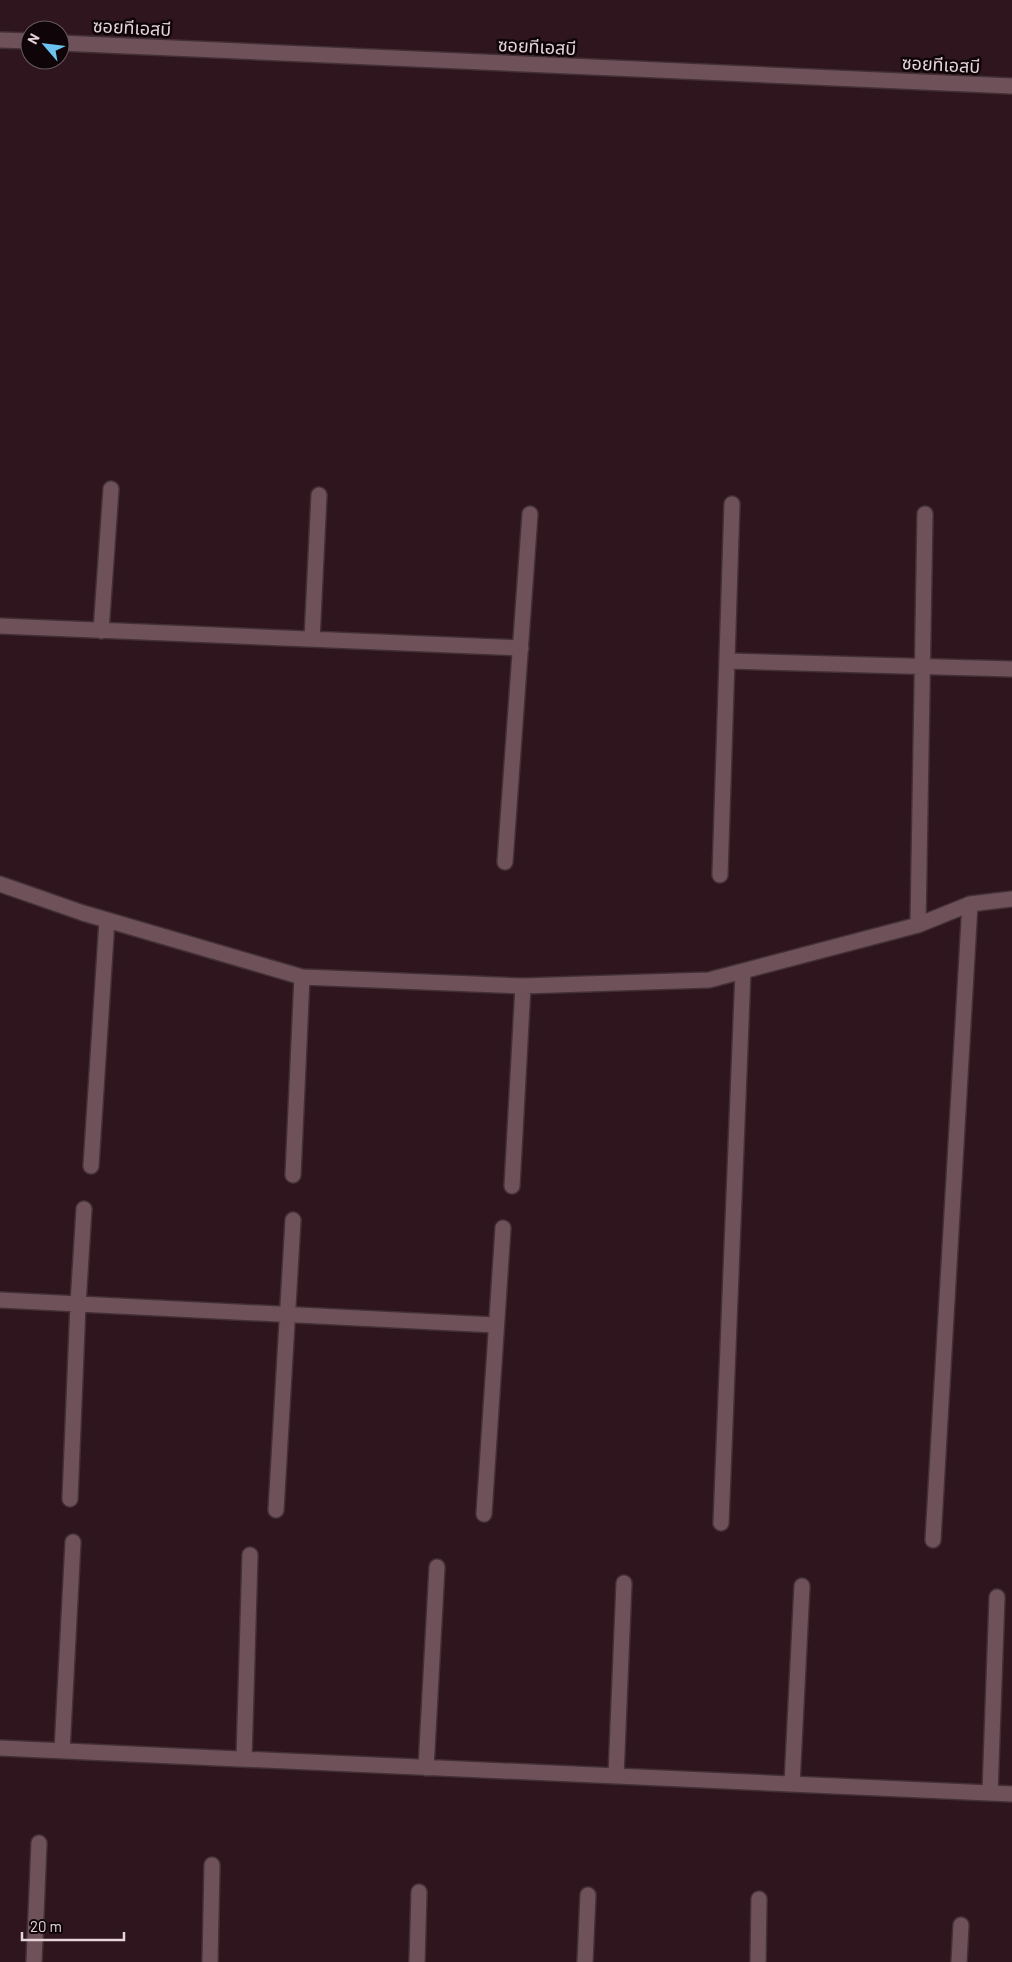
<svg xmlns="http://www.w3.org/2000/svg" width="1012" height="1962" font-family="Barlow,'Noto Sans Thai',sans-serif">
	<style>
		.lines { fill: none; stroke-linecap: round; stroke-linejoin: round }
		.minor-casing { stroke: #433036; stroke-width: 18 }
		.minor { stroke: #6f515a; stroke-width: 15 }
		.labels { text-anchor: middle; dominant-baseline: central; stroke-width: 5; stroke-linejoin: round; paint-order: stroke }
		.street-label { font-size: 18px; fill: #e6d4d9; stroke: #0f0508 }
	</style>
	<rect width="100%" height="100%" fill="#2e151e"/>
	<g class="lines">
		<!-- minor casing -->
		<g class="minor-casing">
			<path id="minor" d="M0,40L30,41
				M60,43L1012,86
				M0,626L521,648
				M101,631L111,489
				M312,639L319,495
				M727,661L1012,669
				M505,862L530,514
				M720,875L732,504
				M0,884L83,913L302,977L523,986L709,980L918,925L970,904L1012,899
				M918,925L925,514
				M91,1166L107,920
				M293,1175L302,977
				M512,1186L523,986
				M0,1300L495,1325
				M70,1499L78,1304L84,1209
				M276,1510L293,1220
				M484,1514L503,1228
				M721,1523L743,971
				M933,1540L970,904
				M0,1748L1012,1794
				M62,1751L73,1542
				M244,1759L250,1555
				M426,1768L437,1567
				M616,1776L624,1583
				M792,1784L802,1586
				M990,1793L997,1597
				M34,1962L39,1843
				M210,1962L212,1865
				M417,1962L419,1892
				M585,1962L588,1895
				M758,1962L759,1899
				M959,1962L961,1925"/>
		</g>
		<!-- minor -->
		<use href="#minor" class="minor"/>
	</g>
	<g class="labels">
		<!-- street labels -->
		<g class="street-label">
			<text transform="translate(132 27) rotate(3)">ซอยทีเอสบี</text>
			<text transform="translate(537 46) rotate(3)">ซอยทีเอสบี</text>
			<text transform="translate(941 64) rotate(3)">ซอยทีเอสบี</text>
		</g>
	</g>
	<!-- north arrow -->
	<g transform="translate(45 45) rotate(298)"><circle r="24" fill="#0f0508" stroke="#65585c"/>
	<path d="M0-4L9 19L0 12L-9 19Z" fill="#6bc3f2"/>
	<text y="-8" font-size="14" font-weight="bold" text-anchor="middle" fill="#e6d4d9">N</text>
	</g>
	<!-- scale -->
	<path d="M22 1932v8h102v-8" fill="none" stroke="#e6d4d9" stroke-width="2.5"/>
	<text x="30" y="1932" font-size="15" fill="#e6d4d9" stroke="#0f0508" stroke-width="4" paint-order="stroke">20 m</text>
</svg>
